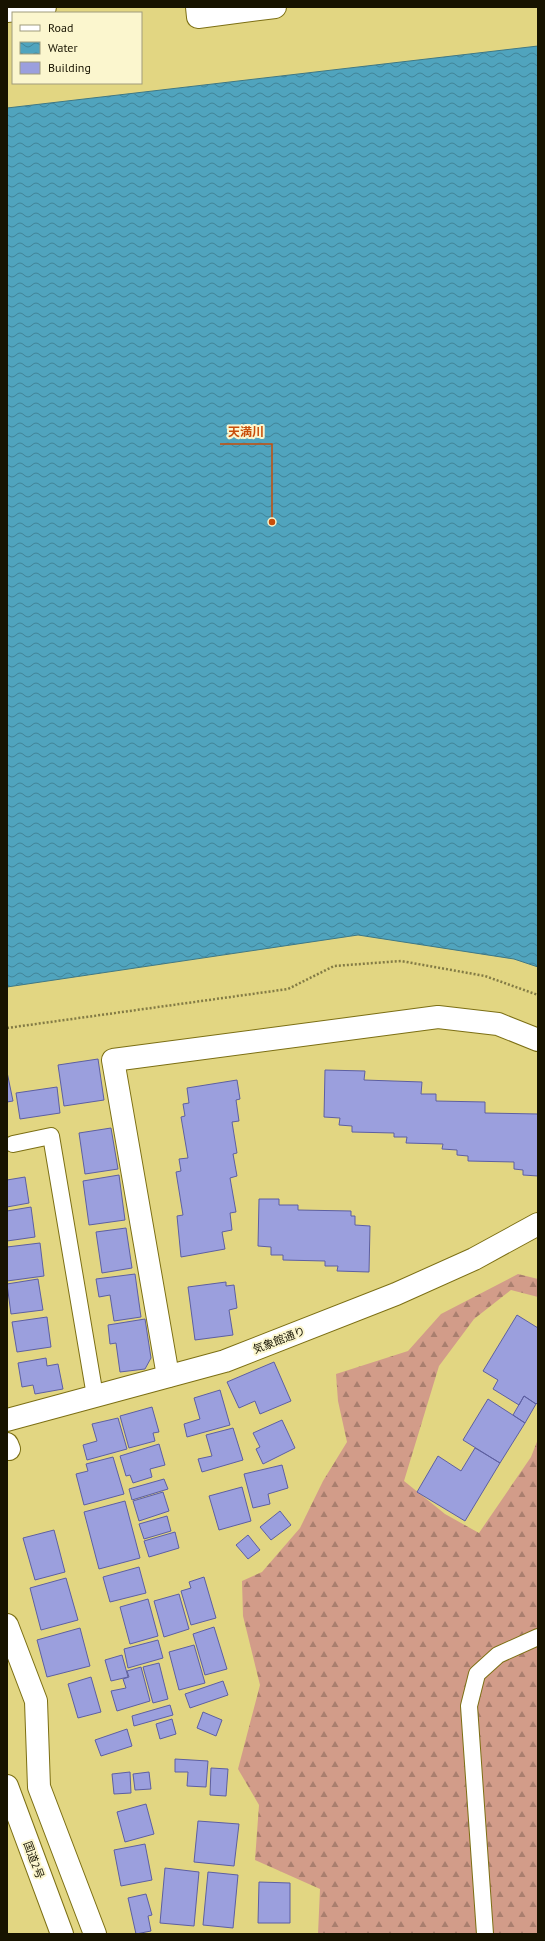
<svg xmlns="http://www.w3.org/2000/svg" width="545" height="1941" font-family="'PT Sans','Noto Sans JP',sans-serif">
	<style>
		.forest { fill: url(#forest-firs) }
		.water { fill: url(#water-waves); stroke: #3f7885 }
		.building { fill: #9b9fdd; stroke: #5d5fa2 }
		.lines { fill: none; stroke-linecap: round; stroke-linejoin: round }
		.service-casing { stroke: #7c6f14; stroke-width: 18 }
		.minor-casing { stroke: #7c6f14; stroke-width: 24 }
		.tertiary-casing { stroke: #7c6f14; stroke-width: 24 }
		.trunk-casing { stroke: #7c6f14; stroke-width: 24 }
		.path { stroke: #837b45; stroke-width: 2.5; stroke-dasharray: 2 2; stroke-linecap: butt }
		.service { stroke: #fff; stroke-width: 16 }
		.minor { stroke: #fff; stroke-width: 22 }
		.tertiary { stroke: #fff; stroke-width: 22 }
		.trunk { stroke: #fff; stroke-width: 22 }
		.labels { text-anchor: middle; dominant-baseline: central; stroke-width: 4; stroke-linejoin: round; paint-order: stroke }
		.street-label { font-size: 11px; fill: #171300; stroke: #fbf6ce }
		.leader { fill: none; stroke: #c94e0a; stroke-width: 1.5 }
		.callout-dot { fill: #c94e0a; stroke: #fbf6ce; stroke-width: 1.5 }
		.callout-label { font-size: 12px; text-anchor: middle; font-weight: bold; fill: #c94e0a; stroke: #fbf6ce; stroke-width: 4; stroke-linejoin: round; paint-order: stroke }
	</style>
	<defs>
		<pattern id="forest-firs" width="22" height="20" patternUnits="userSpaceOnUse"><rect width="22" height="20" fill="#d29c89"/><path d="M5 1l3.5 6h-7zM16 11l3.5 6h-7z" fill="#a97e6e"/></pattern>
		<pattern id="water-waves" width="16" height="10" patternUnits="userSpaceOnUse"><rect width="16" height="10" fill="#50a4be"/><path d="M0 5q4-4 8 0t8 0" fill="none" stroke="#418498"/></pattern>
	</defs>
	<rect width="100%" height="100%" fill="#e2d682"/>
	<!-- forest -->
	<path class="forest" d="M518,1274L538,1279V1297L511,1290L474,1319L439,1366L404,1481L445,1514L479,1533L531,1457L538,1439V1934H318L320,1889L255,1860L259,1805L238,1769L260,1685L243,1616L242,1581L262,1572L300,1528L323,1481L347,1442L338,1401L336,1374L408,1351L441,1314Z"/>
	<!-- water -->
	<path class="water" d="M538,46V967L514,959L358,935L7,987V108Z"/>
	<!-- building -->
	<path class="building" d="M98,1059L104,1100L64,1106L58,1065Z
		M325,1070L365,1071L364,1080L422,1082L421,1094H436V1101L485,1102V1113L538,1114V1176L523,1175V1170L514,1169V1162L468,1161V1156L457,1155V1150L442,1149L443,1144L406,1143L407,1137H394V1133L352,1132V1126L339,1125L340,1118L324,1117Z
		M7,1072L13,1101L7,1102Z
		M237,1080L240,1099L236,1100L239,1121L232,1122L237,1153L233,1154L237,1176L230,1178L236,1212L230,1213L232,1230L222,1232L225,1249L181,1257L177,1216L183,1215L176,1172L181,1171L179,1159L188,1158L181,1117L185,1116L183,1104L189,1103L187,1088Z
		M57,1087L60,1113L20,1119L16,1093Z
		M111,1128L118,1169L85,1174L79,1133Z
		M119,1175L125,1220L89,1225L83,1181Z
		M25,1177L29,1203L7,1207V1180Z
		M259,1199H279V1205H298V1210L351,1211V1216H355V1225L370,1226L369,1272L337,1271L338,1266H325V1261L283,1260V1255H271V1247L258,1246Z
		M31,1207L35,1237L7,1241V1211Z
		M126,1228L132,1268L102,1273L96,1232Z
		M40,1243L44,1276L7,1281V1247Z
		M135,1274L141,1317L114,1321L110,1295L99,1297L96,1279Z
		M38,1279L43,1310L11,1314L7,1284Z
		M226,1282V1286L234,1285L237,1308L229,1310L233,1335L195,1340L188,1287Z
		M517,1315L538,1328V1402L536,1404L524,1396L519,1405L493,1389L498,1380L483,1371Z
		M47,1317L51,1347L17,1352L12,1322Z
		M145,1319L151,1358L145,1369L120,1372L116,1343L110,1344L108,1325Z
		M46,1358L47,1366L58,1364L63,1389L35,1394L33,1385L22,1387L18,1363Z
		M274,1362L291,1401L260,1414L255,1401L239,1408L227,1382Z
		M220,1390L230,1425L187,1437L184,1424L200,1419L194,1398Z
		M524,1396L536,1404L525,1423L513,1415Z
		M488,1399L525,1423L500,1463L463,1440Z
		M152,1407L159,1432L153,1433L155,1441L129,1448L120,1416Z
		M118,1418L127,1449L87,1460L83,1445L97,1441L92,1424Z
		M282,1420L295,1448L263,1464L256,1449L260,1447L253,1433Z
		M233,1428L243,1460L202,1472L198,1459L212,1456L206,1435Z
		M159,1444L165,1465L150,1469L152,1477L133,1483L130,1475L126,1476L120,1456Z
		M475,1448L500,1463L465,1521L417,1492L438,1456L461,1471Z
		M113,1457L124,1494L84,1505L76,1474L88,1471L86,1464Z
		M282,1465L288,1488L268,1494L270,1504L253,1508L244,1474Z
		M164,1479L168,1489L132,1500L129,1489Z
		M242,1487L251,1521L219,1530L209,1496Z
		M163,1492L169,1511L139,1521L133,1501Z
		M125,1501L140,1558L99,1569L84,1512Z
		M280,1511L291,1525L271,1540L260,1527Z
		M167,1516L171,1531L144,1539L139,1524Z
		M54,1530L65,1572L35,1580L23,1538Z
		M175,1532L179,1548L149,1557L144,1541Z
		M248,1535L260,1550L248,1559L236,1545Z
		M139,1567L146,1593L110,1602L103,1577Z
		M204,1577L216,1618L191,1625L181,1591L191,1588L189,1582Z
		M66,1578L78,1620L41,1630L30,1588Z
		M179,1594L189,1629L164,1637L154,1601Z
		M148,1599L158,1636L130,1644L120,1607Z
		M214,1627L227,1669L205,1675L193,1634Z
		M80,1628L90,1666L47,1677L37,1640Z
		M158,1640L163,1658L128,1668L124,1649Z
		M194,1645L205,1683L179,1690L169,1652Z
		M122,1655L128,1677L111,1681L105,1660Z
		M159,1663L168,1699L153,1703L143,1667Z
		M141,1667L150,1701L117,1711L111,1691L126,1688L123,1679L129,1677L127,1671Z
		M91,1677L101,1712L78,1718L68,1684Z
		M223,1681L228,1695L190,1708L185,1694Z
		M170,1705L173,1715L134,1726L132,1716Z
		M203,1712L222,1720L216,1736L197,1728Z
		M172,1719L176,1734L160,1739L156,1724Z
		M127,1729L132,1746L101,1756L95,1740Z
		M175,1759L208,1761L206,1787L187,1786L188,1772H175Z
		M211,1768L228,1769L226,1796L210,1795Z
		M130,1772L131,1793L114,1794L112,1774Z
		M149,1772L151,1789L135,1790L133,1774Z
		M146,1804L154,1834L125,1842L117,1812Z
		M198,1821L239,1824L234,1866L194,1862Z
		M145,1844L152,1880L121,1886L114,1850Z
		M165,1868L199,1872L194,1926L160,1923Z
		M208,1872L238,1875L233,1928L203,1925Z
		M259,1882L290,1883V1923H258Z
		M146,1894L152,1915L148,1916L151,1931L136,1934L128,1898Z"/>
	<g class="lines">
		<!-- service casing -->
		<g class="service-casing">
			<path id="service" d="M13,1144L51,1136L95,1396
				M485,1934L469,1706L477,1674L498,1655L538,1637"/>
		</g>
		<!-- minor casing -->
		<g class="minor-casing">
			<path id="minor" d="M197,7L198,17L275,7
				M7,11L45,7
				M168,1376L113,1060L438,1017L498,1024L538,1040
				M7,1444L9,1449H7
				M7,1625L36,1701L39,1787L95,1934"/>
		</g>
		<!-- tertiary casing -->
		<g class="tertiary-casing">
			<path id="tertiary" d="M7,1420L225,1361L396,1294L474,1259L538,1224"/>
		</g>
		<!-- trunk casing -->
		<g class="trunk-casing">
			<path id="trunk" d="M7,1786L62,1934"/>
		</g>
		<!-- path -->
		<path class="path" d="M7,1028L288,989L334,966L401,961L485,976L538,995"/>
		<!-- service -->
		<use href="#service" class="service"/>
		<!-- minor -->
		<use href="#minor" class="minor"/>
		<!-- tertiary -->
		<use href="#tertiary" class="tertiary"/>
		<!-- trunk -->
		<use href="#trunk" class="trunk"/>
	</g>
	<g class="labels">
		<!-- street labels -->
		<g class="street-label">
			<text transform="translate(279 1340) rotate(-21)">気象館通り</text>
			<text transform="translate(34 1860) rotate(70)">国道2号</text>
		</g>
	</g>
	<!-- callouts -->
	<path class="leader" d="M272 522L272 444H220"/>
	<circle class="callout-dot" cx="272" cy="522" r="4"/>
	<g class="callout-label">
		<text x="246" y="436">天満川</text>
	</g>
	<!-- border -->
	<rect width="545" height="1941" fill="none" stroke="#171300" stroke-width="16"/>
	<!-- legend -->
	<rect x="12" y="12" width="130" height="72" fill="#fbf6ce" stroke="#a09b7c"/>
	<rect x="20" y="25" width="20" height="6" fill="#ffffff" stroke="#a09b7c"/>
	<text x="48" y="32" font-size="12" fill="#171300">Road</text>
	<rect x="20" y="42" width="20" height="12" fill="url(#water-waves)" stroke="#a09b7c"/>
	<text x="48" y="52" font-size="12" fill="#171300">Water</text>
	<rect x="20" y="62" width="20" height="12" fill="#9b9fdd" stroke="#a09b7c"/>
	<text x="48" y="72" font-size="12" fill="#171300">Building</text>
</svg>
